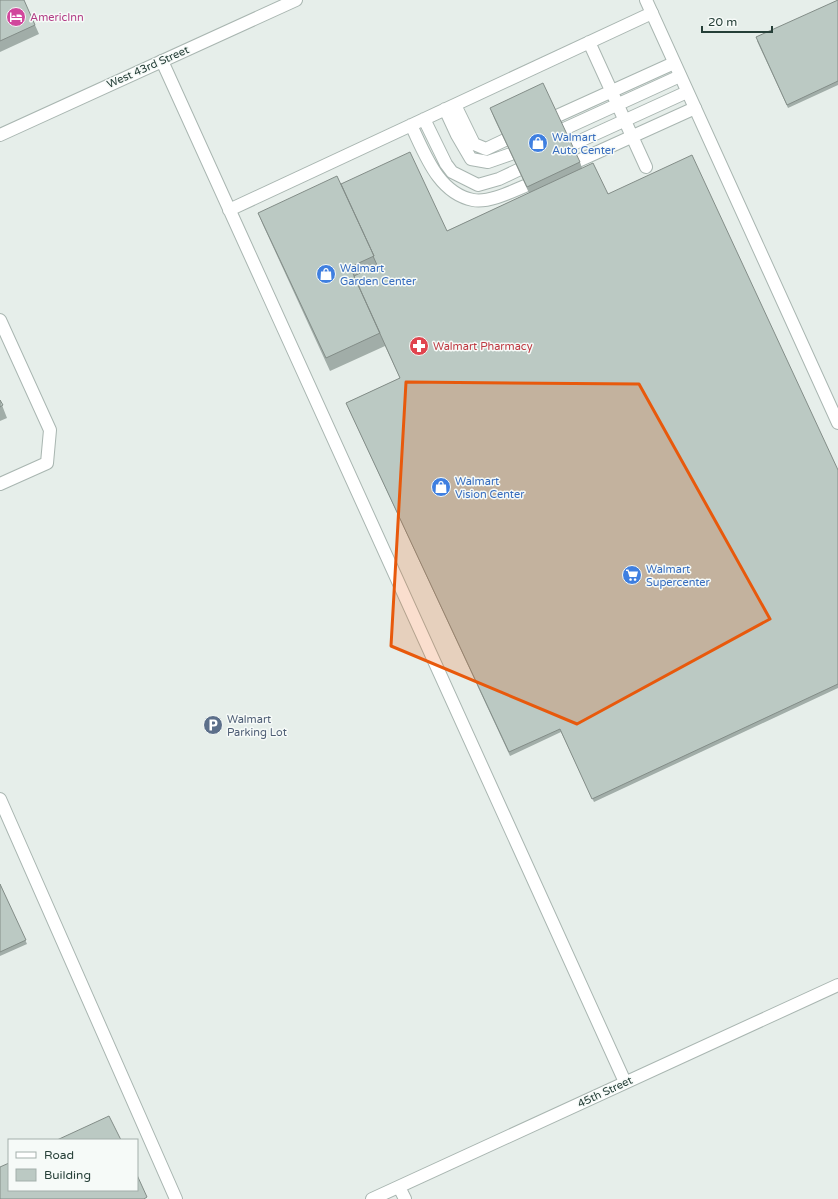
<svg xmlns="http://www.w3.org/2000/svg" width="838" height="1199" font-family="'Varela Round',sans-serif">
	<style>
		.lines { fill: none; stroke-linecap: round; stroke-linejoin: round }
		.service-casing { stroke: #a9b6b1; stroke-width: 14 }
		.minor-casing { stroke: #a9b6b1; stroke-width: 14 }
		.service { stroke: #fff; stroke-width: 12 }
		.minor { stroke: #fff; stroke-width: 12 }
		.wall { fill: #a1ada8 }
		.building { fill: #bbc9c3; stroke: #838d88 }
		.marked { fill: #e8590c; fill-opacity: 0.2; stroke: #e8590c; stroke-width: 3; stroke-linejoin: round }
		.labels { text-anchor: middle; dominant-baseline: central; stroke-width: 3; stroke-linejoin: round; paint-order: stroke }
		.hotel-label { font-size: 11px; fill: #b23c85; stroke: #f6faf8; text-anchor: start }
		.street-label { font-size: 11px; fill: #263f38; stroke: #f6faf8 }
		.shop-label { font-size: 11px; fill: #366cbe; stroke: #f6faf8; text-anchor: start }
		.health-label { font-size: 11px; fill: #be3a42; stroke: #f6faf8; text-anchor: start }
		.service-label { font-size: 11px; fill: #4e5e75; stroke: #f6faf8; text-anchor: start }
	</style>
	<rect width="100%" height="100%" fill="#e6eeea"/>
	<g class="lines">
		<!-- service casing -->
		<g class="service-casing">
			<path id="service" d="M589,42L646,167
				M162,61L625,1082
				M455,105L474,144L486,149L505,140
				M445,109L457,135L471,159L488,162L511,154
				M557,116L674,63
				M424,119L446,164L452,172L478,185L499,179L518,170
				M411,125C425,154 438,193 473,200C488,203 511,192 525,186
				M564,129L680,76
				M571,145L687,92
				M578,161L695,108
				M229,210L652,13"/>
		</g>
		<!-- minor casing -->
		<g class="minor-casing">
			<path id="minor" d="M646,0L838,423
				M0,135L296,0
				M0,320L50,430L47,463L0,484
				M0,799L176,1199
				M399,1187L405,1199
				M372,1199L838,985"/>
		</g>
		<!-- service -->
		<use href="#service" class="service"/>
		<!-- minor -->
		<use href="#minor" class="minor"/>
	</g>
	<!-- wall -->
	<path class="wall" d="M0,0L35,25L39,34L0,52Z
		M838,0V85L788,108L757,41Z
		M490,108L580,162L582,168L608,194L838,470V688L594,802L561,732L510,756L346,403L400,378L385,346L330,371L263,225L258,213L341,184L447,231L529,193L494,118Z
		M0,400L7,418L0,421Z
		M0,884L27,944L0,956Z"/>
	<!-- building -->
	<path class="building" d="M0,0H24L35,25L0,41Z
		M838,0V81L787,105L756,37Z
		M543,83L580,162L527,187L490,108Z
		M410,152L447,231L593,163L608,194L692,155L838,470V684L592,799L560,729L509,752L346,403L400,378L354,276L377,265L373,256H374L341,184Z
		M337,176L374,256L350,267L380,333L326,358L258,213Z
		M0,400L3,405L0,407Z
		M0,884L26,940L0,952Z
		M109,1116L121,1140H57Z
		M9,1163V1190H137V1175L147,1197L144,1199H0V1167Z"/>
	<!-- marked area -->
	<path class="marked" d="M406,382L639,384L770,619L577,724L391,646Z"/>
	<!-- icons -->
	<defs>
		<g id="hotel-disc" transform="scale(1)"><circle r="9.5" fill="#d1479c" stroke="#f6faf8"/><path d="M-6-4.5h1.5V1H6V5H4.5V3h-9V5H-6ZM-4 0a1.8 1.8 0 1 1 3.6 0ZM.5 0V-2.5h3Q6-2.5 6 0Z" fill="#fff"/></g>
		<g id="shop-disc" transform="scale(1)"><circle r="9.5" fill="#3f7fe0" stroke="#f6faf8"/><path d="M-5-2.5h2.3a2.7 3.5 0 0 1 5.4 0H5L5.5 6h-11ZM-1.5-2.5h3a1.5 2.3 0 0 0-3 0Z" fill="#fff"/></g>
		<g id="pharmacy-disc" transform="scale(1)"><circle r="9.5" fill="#e0444e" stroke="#f6faf8"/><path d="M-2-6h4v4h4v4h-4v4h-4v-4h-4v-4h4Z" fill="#fff"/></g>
		<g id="supermarket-disc" transform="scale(1)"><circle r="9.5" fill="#3f7fe0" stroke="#f6faf8"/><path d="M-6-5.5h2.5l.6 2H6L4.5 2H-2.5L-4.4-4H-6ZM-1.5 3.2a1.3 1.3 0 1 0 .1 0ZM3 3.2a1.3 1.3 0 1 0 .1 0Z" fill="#fff"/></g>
		<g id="parking-disc" transform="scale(1)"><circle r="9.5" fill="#5c6f8a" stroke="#f6faf8"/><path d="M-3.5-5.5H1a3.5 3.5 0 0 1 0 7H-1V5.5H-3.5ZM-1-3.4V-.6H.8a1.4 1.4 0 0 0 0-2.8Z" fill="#fff"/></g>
	</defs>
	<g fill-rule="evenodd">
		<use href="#hotel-disc" x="16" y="17"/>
		<use href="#shop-disc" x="538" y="143"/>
		<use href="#shop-disc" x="326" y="274"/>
		<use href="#pharmacy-disc" x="419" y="346"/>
		<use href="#shop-disc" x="441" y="487"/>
		<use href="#supermarket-disc" x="632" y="575"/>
		<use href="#parking-disc" x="213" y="725"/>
	</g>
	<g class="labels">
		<!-- hotel labels -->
		<g class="hotel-label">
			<text x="30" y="17">AmericInn</text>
		</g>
		<!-- street labels -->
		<g class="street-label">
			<text transform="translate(148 67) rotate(-24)">West 43rd Street</text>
			<text transform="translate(605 1092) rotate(-25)">45th Street</text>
		</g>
		<!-- shop labels -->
		<g class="shop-label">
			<text x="552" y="137">Walmart<tspan x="552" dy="13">Auto Center</tspan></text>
			<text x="340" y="268">Walmart<tspan x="340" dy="13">Garden Center</tspan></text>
			<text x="455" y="481">Walmart<tspan x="455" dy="13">Vision Center</tspan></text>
			<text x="646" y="569">Walmart<tspan x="646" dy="13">Supercenter</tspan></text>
		</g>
		<!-- health labels -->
		<g class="health-label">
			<text x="433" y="346">Walmart Pharmacy</text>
		</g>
		<!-- service labels -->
		<g class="service-label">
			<text x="227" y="719">Walmart<tspan x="227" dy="13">Parking Lot</tspan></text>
		</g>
	</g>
	<!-- legend -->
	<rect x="8" y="1139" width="130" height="52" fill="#f6faf8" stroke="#a3afab"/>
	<rect x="16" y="1152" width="20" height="6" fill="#ffffff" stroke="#a3afab"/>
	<text x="44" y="1159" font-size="12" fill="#263f38">Road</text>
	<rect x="16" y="1169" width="20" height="12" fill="#bbc9c3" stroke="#a3afab"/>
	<text x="44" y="1179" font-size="12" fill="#263f38">Building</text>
	<!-- scale -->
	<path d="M702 26v6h70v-6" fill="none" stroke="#263f38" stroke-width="2"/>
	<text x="708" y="26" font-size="12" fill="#263f38" stroke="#f6faf8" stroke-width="3" paint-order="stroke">20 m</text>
</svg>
